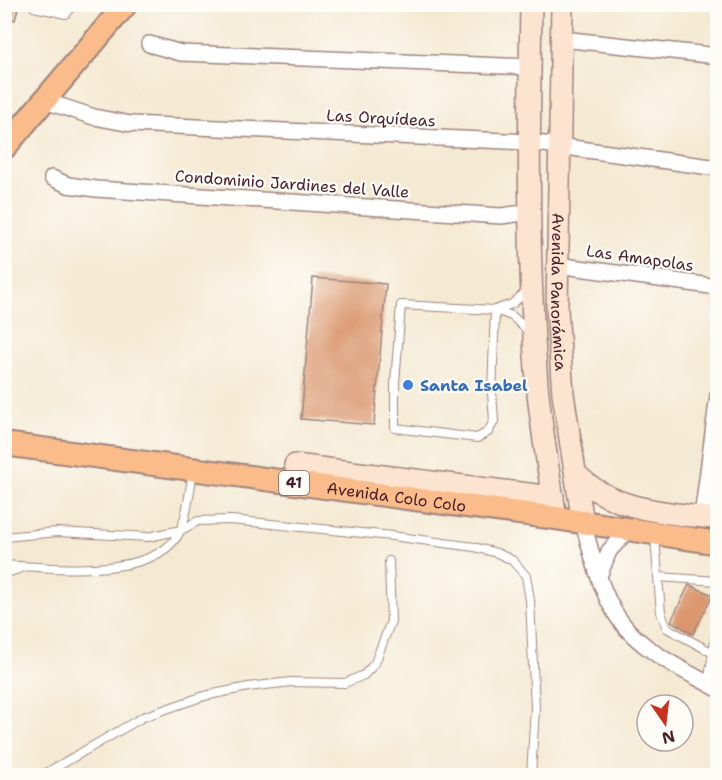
<svg xmlns="http://www.w3.org/2000/svg" width="722" height="780" font-family="'Shantell Sans',sans-serif">
	<style>
		.building { fill: #da966d }
		.lines { fill: none; stroke-linecap: round; stroke-linejoin: round }
		.lane-casing { stroke: #9f847e; stroke-width: 10 }
		.street-casing { stroke: #9f847e; stroke-width: 18 }
		.secondary-casing { stroke: #9f847e; stroke-width: 24 }
		.primary-casing { stroke: #9f847e; stroke-width: 26 }
		.lane { stroke: #fff; stroke-width: 8 }
		.street { stroke: #fff; stroke-width: 15 }
		.secondary { stroke: #fde4d0; stroke-width: 21 }
		.primary { stroke: #f9bc8a; stroke-width: 22 }
		.shop-dot { fill: #3f7fe0; stroke: #fdfcf7; stroke-width: 2 }
		.labels { text-anchor: middle; dominant-baseline: central; stroke-width: 4.5; stroke-linejoin: round; paint-order: stroke }
		.shield { fill: #fdfcf7; stroke: #806168; stroke-width: 1.5 }
		.shield-label { font-size: 15px; font-weight: bold; fill: #4a1f2b }
		.street-label { font-size: 16px; fill: #4a1f2b; stroke: #fdfcf7 }
		.shop-label { font-size: 16px; font-weight: bold; fill: #366cbe; stroke: #fdfcf7; text-anchor: start }
	</style>
	<rect width="100%" height="100%" fill="#fdfcf7"/>
	<filter id="ink" filterUnits="userSpaceOnUse"><feTurbulence type="fractalNoise" baseFrequency=".0167" numOctaves="2"/><feDisplacementMap in="SourceGraphic" scale="12" xChannelSelector="R" yChannelSelector="G"/><feConvolveMatrix kernelMatrix="1 2 1 2 8 2 1 2 1" color-interpolation-filters="sRGB"/></filter>
	<filter id="wash" filterUnits="userSpaceOnUse"><feTurbulence type="fractalNoise" baseFrequency=".008" numOctaves="4" result="noise"/><feDisplacementMap in="SourceGraphic" scale="24" xChannelSelector="R" yChannelSelector="G"/><feGaussianBlur stdDeviation="1.35" result="paint"/><feColorMatrix in="noise" values="0 0 0 0 0 0 0 0 0 0 0 0 0 0 0 0 0 1.4 0 .05"/><feComposite in="paint" operator="in"/></filter>
	<g filter="url(#wash)">
		<rect width="100%" height="100%" fill="#f4e9d2"/>
		<g id="blocks">
			<!-- building -->
			<path class="building" d="M4,4H19L15,20L4,17Z
				M313,278L386,284L374,425L301,419Z
				M689,585L713,595L693,634L671,621Z"/>
		</g>
	</g>
	<g filter="url(#ink)">
		<use href="#blocks" fill-opacity="0" stroke="#9f847e" stroke-width="1.5"/>
		<g class="lines">
			<!-- lane casing -->
			<g class="lane-casing">
				<path id="lane" d="M34,4V7L66,14L74,4
					M527,291L512,304L495,310L401,305L395,383V428L477,438L488,432L494,421L492,393L495,310L512,316L528,331
					M4,537L58,532L148,537L181,530L198,521L231,520L392,536L474,547L497,553L512,560L526,576L530,600L535,708L531,776
					M655,537L658,577L718,581
					M4,565C50,567 159,582 181,529C188,512 190,489 193,470
					M4,574L24,567
					M658,577L661,613L667,628L713,653
					M708,683L718,623
					M4,771L37,776
					M41,776L143,717L204,696L248,687L291,682L345,683L364,675L375,663L391,621L389,561"/>
			</g>
			<!-- street casing -->
			<g class="street-casing">
				<path id="street" d="M562,39L718,56
					M149,44L181,53L530,67
					M45,101L94,117L131,124L529,142L718,168
					M52,178L68,185L96,189L501,216L530,212
					M557,265L718,287
					M702,517L718,395
					M583,523C592,554 600,592 619,619C641,651 684,670 718,689
					M600,574L609,551L628,530"/>
			</g>
			<!-- secondary casing -->
			<g class="secondary-casing">
				<g id="secondary">
					<path d="M531,4C529,130 527,257 537,383C541,428 549,473 556,518"/>
					<path id="s1" d="M562,4L557,309L563,394L583,523"/>
					<path d="M295,465L553,497"/>
					<path d="M576,474C614,512 666,512 718,519"/>
				</g>
			</g>
			<!-- primary casing -->
			<g class="primary-casing">
				<g id="primary">
					<path d="M4,148L126,4"/>
					<path id="s2" d="M4,444L556,518L718,543"/>
				</g>
			</g>
			<!-- lane -->
			<use href="#lane" class="lane"/>
			<!-- street -->
			<use href="#street" class="street"/>
			<!-- secondary -->
			<use href="#secondary" class="secondary"/>
			<!-- primary -->
			<use href="#primary" class="primary"/>
		</g>
	</g>
	<!-- markers -->
	<circle class="shop-dot" cx="408" cy="385" r="6"/>
	<g class="labels">
		<!-- shield labels -->
		<rect class="shield" x="279" y="471" width="30" height="24" rx="4.5"/>
		<g class="shield-label">
			<text x="294" y="483">41</text>
		</g>
		<!-- street labels -->
		<g class="street-label">
			<text transform="translate(381 118) rotate(3)">Las Orquídeas</text>
			<text transform="translate(292 184) rotate(4)">Condominio Jardines del Valle</text>
			<text transform="translate(640 258) rotate(8)">Las Amapolas</text>
			<text stroke="none"><textPath href="#s1" startOffset="288">Avenida Panorámica</textPath></text>
			<text stroke="none"><textPath href="#s2" startOffset="396">Avenida Colo Colo</textPath></text>
		</g>
		<!-- shop labels -->
		<g class="shop-label">
			<text x="420" y="385">Santa Isabel</text>
		</g>
	</g>
	<!-- margin -->
	<rect width="722" height="780" fill="none" stroke="#fdfcf7" stroke-width="24"/>
	<!-- north arrow -->
	<g transform="translate(665 723) rotate(166)"><circle r="28" fill="#fdfcf7" stroke="#b5a4a5" stroke-width="1.5"/>
	<path d="M0-4.5L10 22L0 15L-10 22Z" fill="#c8321e"/>
	<text y="-9" font-size="16" font-weight="bold" text-anchor="middle" fill="#4a1f2b">N</text>
	</g>
</svg>
